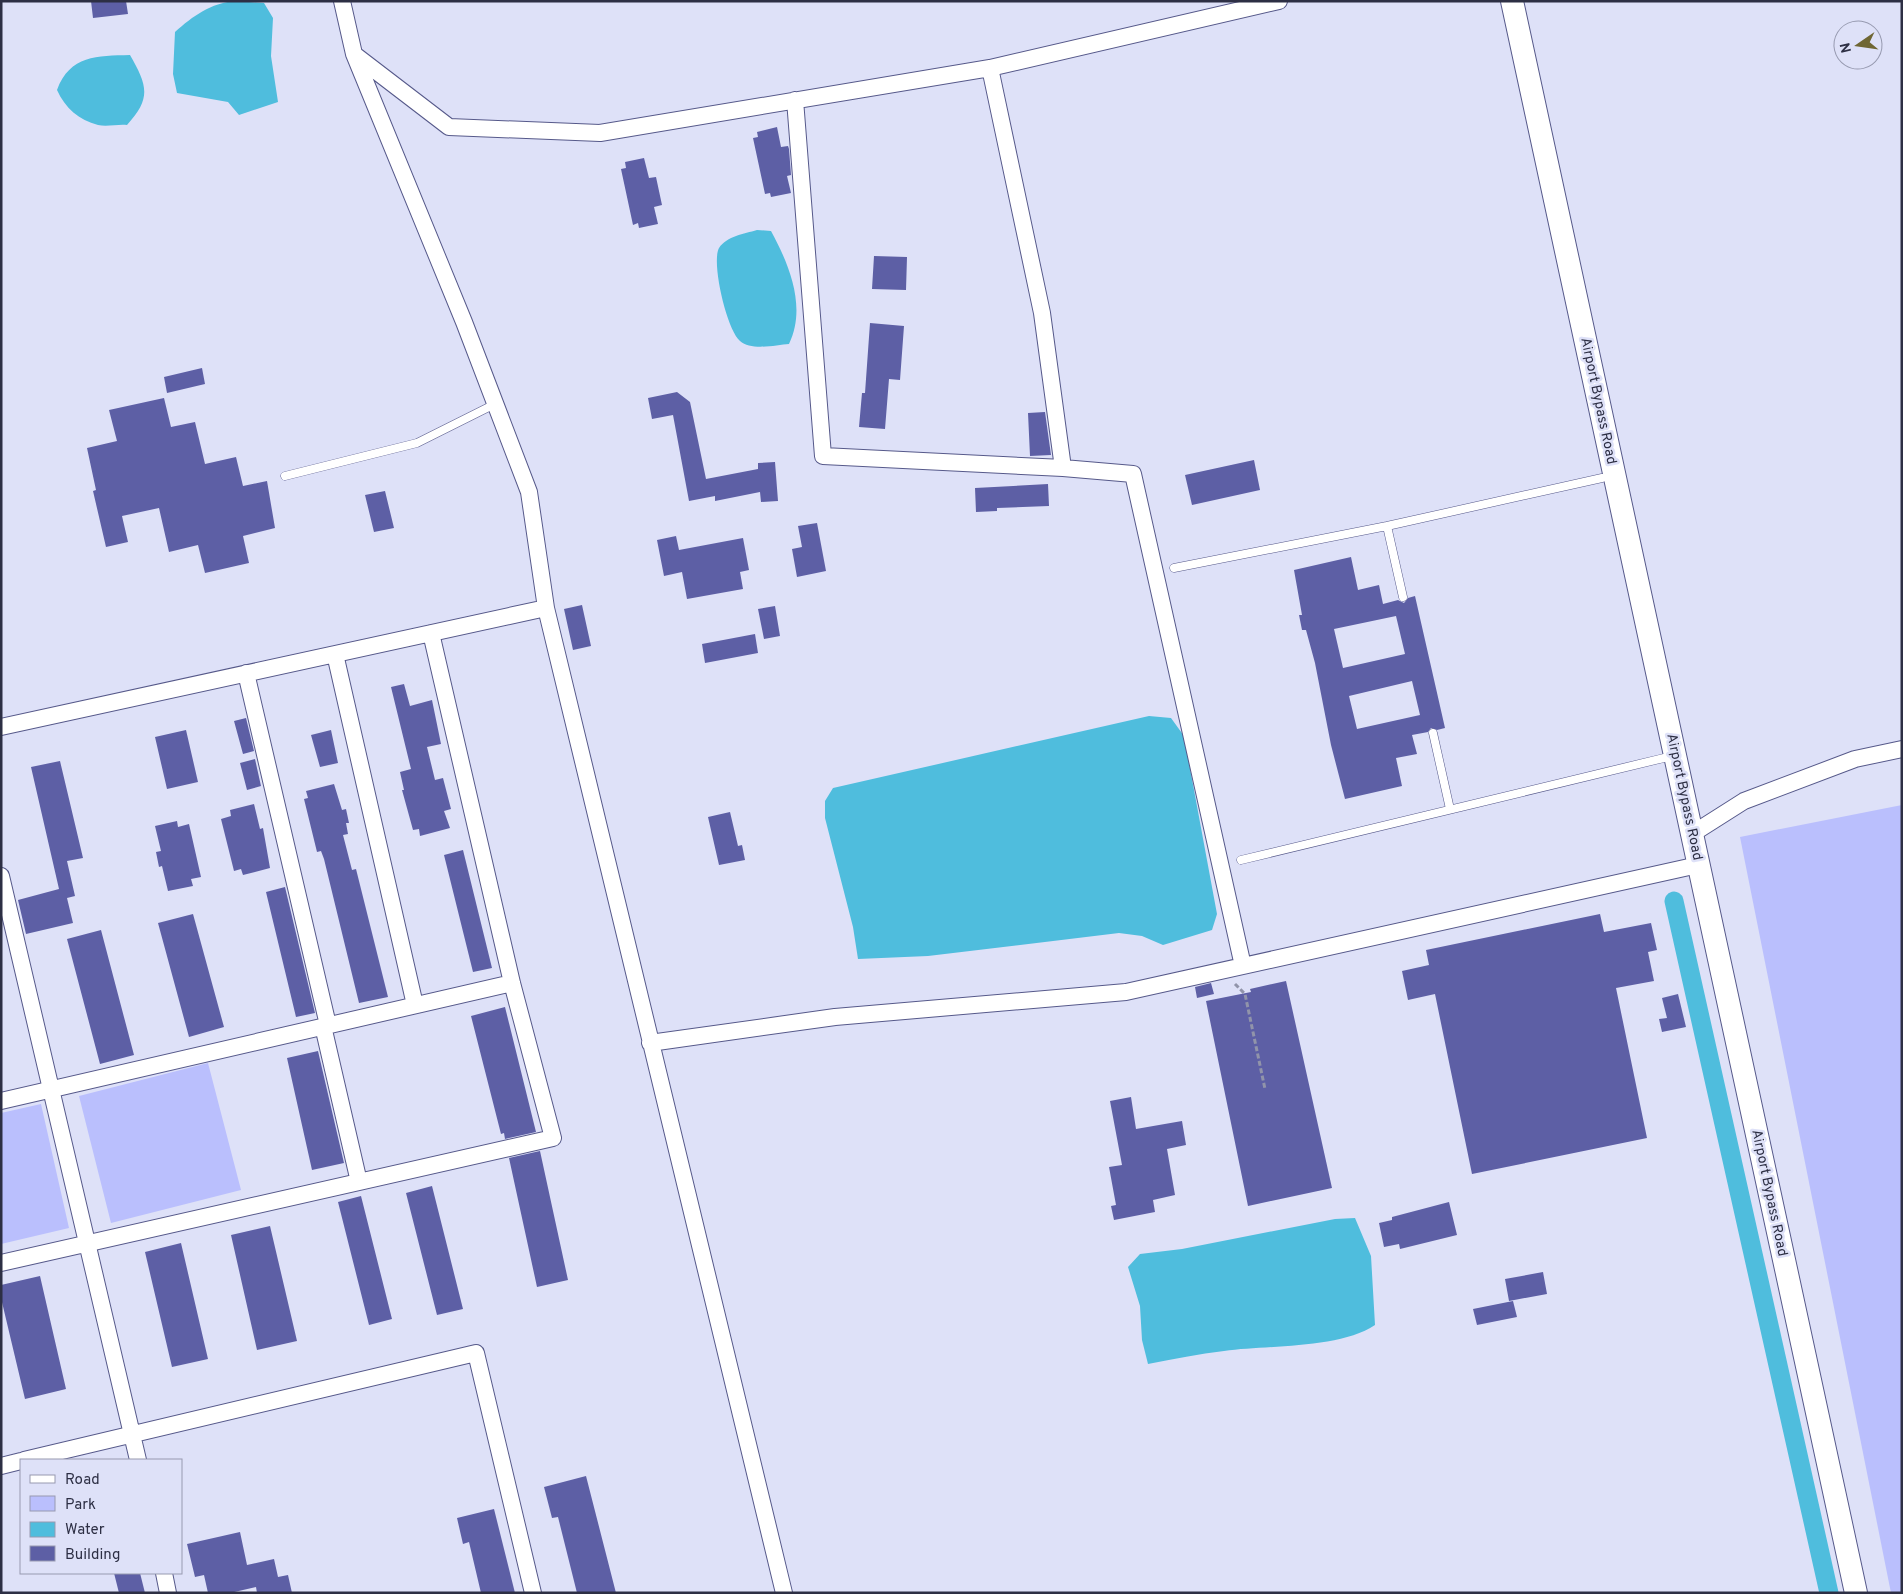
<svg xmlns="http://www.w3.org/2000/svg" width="1903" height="1594" font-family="Overpass,sans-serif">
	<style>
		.green { fill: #babffd }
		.water { fill: #4fbddd }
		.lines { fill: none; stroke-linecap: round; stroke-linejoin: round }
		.canal { stroke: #4fbddd; stroke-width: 19 }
		.building { fill: #5d5fa5; fill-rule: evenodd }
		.lane-casing { stroke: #56598a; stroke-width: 9 }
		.street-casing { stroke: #56598a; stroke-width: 18 }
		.secondary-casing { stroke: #56598a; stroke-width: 24 }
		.path { stroke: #9194aa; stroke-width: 3; stroke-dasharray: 5 2.5; stroke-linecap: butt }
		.lane { stroke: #fff; stroke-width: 8 }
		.street { stroke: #fff; stroke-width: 16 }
		.secondary { stroke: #fff; stroke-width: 22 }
		.labels { text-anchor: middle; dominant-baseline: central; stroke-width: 5; stroke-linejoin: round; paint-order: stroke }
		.street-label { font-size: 14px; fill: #2d2f44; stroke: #dee1f8 }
	</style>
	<rect width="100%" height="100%" fill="#dee1f8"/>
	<!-- green -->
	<path class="green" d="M1902,805V1593H1891L1740,837Z
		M208,1063L241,1190L111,1223L79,1096Z
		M41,1104L69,1228L1,1244V1113Z"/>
	<!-- water -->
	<path class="water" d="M235,1L264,3L273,18L271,56L278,102L239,115L228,102L177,93L173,74L175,32C193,16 211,3 235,1Z
		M130,55C147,85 152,98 127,125C118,124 107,127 98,125C79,120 65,108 57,90C70,55 97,56 130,55Z
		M757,230L771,231C789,264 807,307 789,344C776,345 751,351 740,341C727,330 711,263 719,248C727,236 744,234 757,230Z
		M1149,716L1171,718L1184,736L1217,914L1212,930L1163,945L1142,936L1119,933L928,956L858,959L853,927L825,818V801L833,788Z
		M1355,1218L1371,1256L1375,1325C1339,1349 1268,1345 1224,1351C1199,1354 1174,1359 1148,1364L1142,1340L1140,1306L1128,1267L1140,1254L1182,1249L1335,1219Z"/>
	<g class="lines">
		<!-- canal -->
		<path class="canal" d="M1674,901L1829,1593"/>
	</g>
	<!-- building -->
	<path class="building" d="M91,1H126L128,14L93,18Z
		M777,127L781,147L788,146L789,149L791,175L787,176L791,193L771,197L770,193L765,194L753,138L758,137L757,132Z
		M644,158L649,178L656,177L662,205L654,207L658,224L639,228L638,223L633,225L621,169L626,168L625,162Z
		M874,256L907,257L906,290L872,289Z
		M870,323L904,326L900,380L889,379L885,429L859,427L862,393H865Z
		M202,368L205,384L167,393L164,377Z
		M677,392L690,402L706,479L758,469V463L775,462L778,501L761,502L760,492L715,501V496L689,501L673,415L652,419L648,398Z
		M164,398L171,427L195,422L205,464L236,457L243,486L267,481L275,528L243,536L249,563L205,573L198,545L169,552L159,508L122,516L128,542L106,547L93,491L96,490L87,448L117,441L109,410Z
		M1045,412L1051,455L1030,456L1028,413Z
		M1254,460L1260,490L1192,505L1185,475Z
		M1048,484L1049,506L997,508V511L976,512L975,488Z
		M385,491L394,528L374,532L365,495Z
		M817,523L826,571L797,577L792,549L802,547L798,526Z
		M676,536L679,550L743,538L749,570L740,572L743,589L687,599L682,572L664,576L657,540Z
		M1351,557L1358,590L1379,585L1383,604L1398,600L1404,603L1408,598L1415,596L1445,728L1437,730L1431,728L1428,732L1412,735L1417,754L1396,758L1402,786L1345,799L1331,745L1315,663L1306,630H1302L1299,615H1302L1294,570ZM1396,616L1405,654L1343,668L1334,629ZM1412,681L1420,715L1357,729L1349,696Z
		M582,605L591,646L573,650L564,609Z
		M775,606L780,636L764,639L758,609Z
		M755,634L758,653L705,663L702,644Z
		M404,684L410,706L432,700L441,744L427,747L435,780L443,778L451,809L444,811L450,828L420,836L419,829L413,830L402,790H404L400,772L411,769L391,687Z
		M246,718L254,751L243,754L234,721Z
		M186,730L198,782L167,789L155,737Z
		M331,730L338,763L320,767L311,735Z
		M255,759L261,786L247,790L240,763Z
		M60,761L83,858L67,861L75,896L67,898L73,923L26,934L18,900L59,889L31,767Z
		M334,784L342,810L346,809L349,823H346L348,834L343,835L352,870L356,869L388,997L359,1003L324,859L321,851L317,852L304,799L308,798L306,791Z
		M254,804L260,829L263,828L270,868L243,875L241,869L234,871L221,819L231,816L230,810Z
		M730,812L738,846L742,845L745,860L719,865L708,817Z
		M177,821L178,827L189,824L201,877L191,879L193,886L168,891L162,866L159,867L156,852L161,851L155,826Z
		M463,850L492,968L473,972L444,855Z
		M285,887L315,1013L296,1017L266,892Z
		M193,914L224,1027L189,1037L158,923Z
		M1600,914L1604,932L1651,923L1657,950L1648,952L1654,981L1616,988L1647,1138L1472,1174L1435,994L1408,1000L1402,971L1429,965L1426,950Z
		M101,930L134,1055L100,1064L67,939Z
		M1286,981L1332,1188L1248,1206L1206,1001L1251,992L1250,989Z
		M1211,983L1214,994L1197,998L1195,987Z
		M1678,994L1686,1027L1662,1032L1659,1019L1667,1018L1662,998Z
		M505,1007L536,1132L505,1139L504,1133L501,1134L471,1016Z
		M318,1051L344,1163L312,1170L287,1058Z
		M1131,1097L1136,1129L1182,1121L1186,1145L1167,1149L1175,1195L1153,1200L1155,1212L1114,1220L1111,1206L1116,1205L1109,1167L1122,1165L1110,1101Z
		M540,1151L568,1280L537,1287L509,1158Z
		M432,1186L463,1309L437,1315L406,1193Z
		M361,1196L392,1319L369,1325L338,1202Z
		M1449,1202L1457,1235L1400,1249L1399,1244L1384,1247L1379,1223L1392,1220V1217Z
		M270,1226L297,1341L257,1350L231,1235Z
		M181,1243L208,1359L172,1367L145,1252Z
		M1543,1272L1547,1294L1509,1301L1505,1279Z
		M40,1276L66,1389L25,1399L1,1298V1285Z
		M1513,1301L1517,1317L1477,1325L1473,1309Z
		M586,1476L616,1593H577L558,1517L552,1518L544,1487Z
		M494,1509L515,1593H481L469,1542L463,1544L457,1518Z
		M240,1532L247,1565L274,1559L278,1577L288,1575L292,1593H257L256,1587L230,1593H208L204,1575L195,1577L187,1544Z
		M114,1573H140L145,1593H119Z"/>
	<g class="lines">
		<!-- lane casing -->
		<g class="lane-casing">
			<path id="lane" d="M285,476L417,443L495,404
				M1387,526L1403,597
				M1174,568L1387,526L1602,478
				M1433,733L1450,809
				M1241,860L1664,758"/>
		</g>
		<!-- street casing -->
		<g class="street-casing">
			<path id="street" d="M342,1L354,54L464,322L529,492L546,608L784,1593
				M355,55L449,127L600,133L990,68
				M795,100L823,456L1063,468
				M335,654L415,1005
				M246,673L328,1025
				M1,727L546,608
				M1692,834L1744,801L1855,759L1902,749
				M1,876L138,1460
				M1243,966L1133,474L1063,468L1042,313L990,68L1279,1
				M323,1026L359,1182
				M650,1043L835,1017L1126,992L1698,865
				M1,1101L512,983
				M1,1263L553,1138L512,983L431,633
				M24,1460L476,1353L533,1593
				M1,1466L21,1461
				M164,1573L168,1593"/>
		</g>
		<!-- secondary casing -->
		<g class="secondary-casing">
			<path id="secondary" d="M1512,1L1856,1593"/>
		</g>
		<!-- path -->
		<path class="path" d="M1235,984L1245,994L1265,1089"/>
		<!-- lane -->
		<use href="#lane" class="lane"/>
		<!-- street -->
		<use href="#street" class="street"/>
		<!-- secondary -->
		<use href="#secondary" class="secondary"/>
	</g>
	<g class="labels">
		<!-- street labels -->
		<g class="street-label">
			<text transform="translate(1598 401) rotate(78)">Airport Bypass Road</text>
			<text transform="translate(1684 797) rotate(78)">Airport Bypass Road</text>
			<text transform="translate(1769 1193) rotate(78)">Airport Bypass Road</text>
		</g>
	</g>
	<!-- border -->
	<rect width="1903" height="1594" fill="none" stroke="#2d2f44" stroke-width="5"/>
	<!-- legend -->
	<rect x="20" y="1459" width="162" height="115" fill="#dee1f8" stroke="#979ab0"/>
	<rect x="30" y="1475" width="25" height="8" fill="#ffffff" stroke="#979ab0"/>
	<text x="65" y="1484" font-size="15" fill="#2d2f44">Road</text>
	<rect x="30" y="1496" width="25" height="15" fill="#babffd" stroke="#979ab0"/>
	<text x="65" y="1509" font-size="15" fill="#2d2f44">Park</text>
	<rect x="30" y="1522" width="25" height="15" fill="#4fbddd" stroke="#979ab0"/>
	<text x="65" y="1534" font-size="15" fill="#2d2f44">Water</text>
	<rect x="30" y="1546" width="25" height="15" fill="#5d5fa5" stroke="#979ab0"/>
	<text x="65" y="1559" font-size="15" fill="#2d2f44">Building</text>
	<!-- north arrow -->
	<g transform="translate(1858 45) rotate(257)"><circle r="24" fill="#dee1f8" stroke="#979ab0"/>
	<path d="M0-4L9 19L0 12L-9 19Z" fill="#6f6633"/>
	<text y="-8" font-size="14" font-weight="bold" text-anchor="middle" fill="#2d2f44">N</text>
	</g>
</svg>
